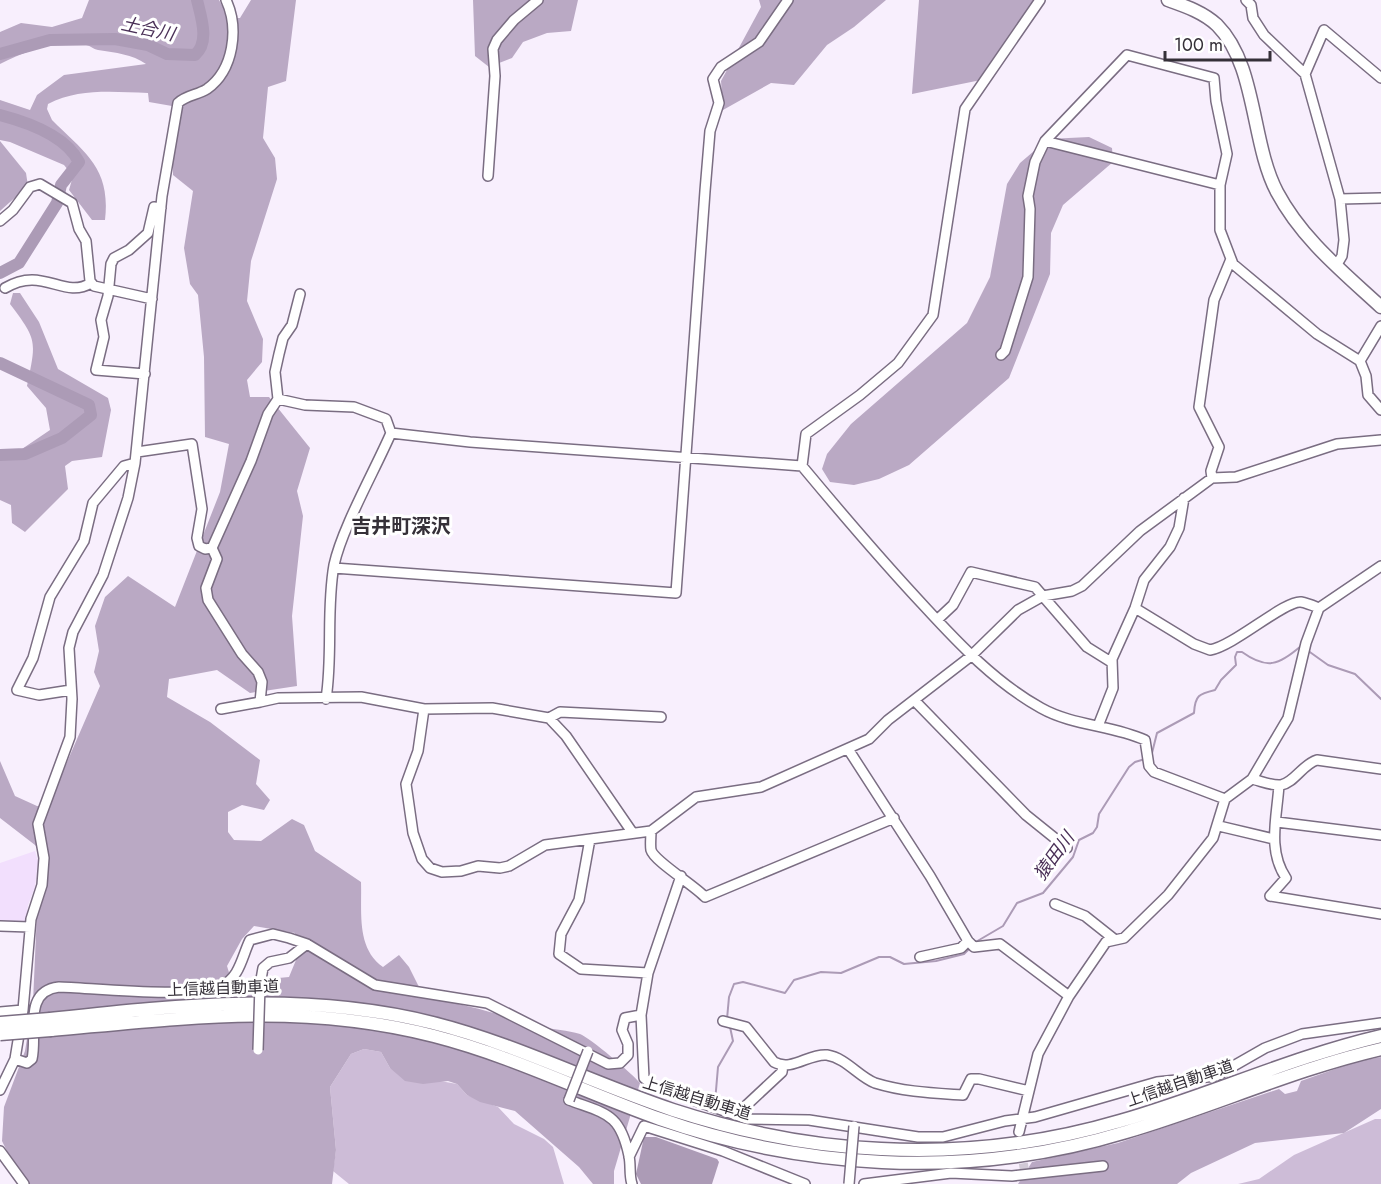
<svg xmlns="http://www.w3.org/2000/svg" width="1381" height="1184" font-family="Jost,'Noto Sans JP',sans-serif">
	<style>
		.built { fill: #f2dffd }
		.green { fill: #cdbcd7 }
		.forest { fill: #baa9c4; fill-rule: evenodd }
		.water { fill: #ac9bb6 }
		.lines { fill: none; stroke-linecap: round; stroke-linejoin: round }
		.stream { stroke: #ac9bb6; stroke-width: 2 }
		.river { stroke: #ac9bb6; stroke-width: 12 }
		.minor-tunnel { stroke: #d1c9d6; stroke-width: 9; stroke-dasharray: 9 4.5; stroke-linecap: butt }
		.minor-casing { stroke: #7a6d82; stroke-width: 12 }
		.highway-casing { stroke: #7a6d82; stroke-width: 15 }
		.minor { stroke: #fff; stroke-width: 9 }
		.highway { stroke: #fff; stroke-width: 12 }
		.minor-bridge-casing { stroke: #7a6d82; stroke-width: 12; stroke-linecap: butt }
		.highway-bridge-casing { stroke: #7a6d82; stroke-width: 15; stroke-linecap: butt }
		.minor-bridge { stroke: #fff; stroke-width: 9 }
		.highway-bridge { stroke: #fff; stroke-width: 12 }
		.labels { text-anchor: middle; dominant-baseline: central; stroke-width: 6; stroke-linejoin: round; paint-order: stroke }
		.street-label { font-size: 16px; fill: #353038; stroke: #fff }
		.water-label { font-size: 18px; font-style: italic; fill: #4b3158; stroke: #fff }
		.quarter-label { font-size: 20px; font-weight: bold; fill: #353038; stroke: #fff }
	</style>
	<rect width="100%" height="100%" fill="#f8effd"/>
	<!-- built -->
	<path class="built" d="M35,851L38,861L35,887L28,905L26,923L0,924V863Z"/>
	<!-- green -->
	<path class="green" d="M364,1049L381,1052L390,1068L440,1081L457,1084L467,1095L498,1107L514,1124L544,1139L553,1147L564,1184H349L333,1171L336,1150L330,1087L351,1054Z
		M1375,1119H1381V1184H1238L1259,1179L1294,1155Z"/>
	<!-- forest -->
	<path class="forest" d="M89,0H219L229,18H240L251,0H296L286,81L268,87L263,138L275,158L277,179L251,261L247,301L263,339L262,362L247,380L250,397H269L310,448L297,491L303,516L292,616L297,686L250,693L217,670L169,679L167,697L210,722L260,760L256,784L270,800L264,810L242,805L228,812V832L234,840L261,841L292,819L304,825L315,851L361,882C362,912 356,948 383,967L399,955L409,967L424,997C465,1004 501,1015 540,1026C553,1030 568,1030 580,1034C589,1037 634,1075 640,1083L614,1171V1184H593L579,1167L515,1111L480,1102L467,1095L457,1084L448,1081L423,1084L405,1081L390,1068L381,1052L364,1049L351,1054L330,1087L336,1150L332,1184H23L2,1141L4,1107L25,1051L33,1002L37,912L48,861L35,845L0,818V761L15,796L37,806H48L100,686L94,672L99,651L95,626L105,597L128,576L175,607L220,492L229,444L205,437L204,357L198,295L190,284L184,248L193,191L173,175L172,106L149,102L148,93C113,92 79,88 48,104L47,109L52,120C85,153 111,168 105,220H92L69,190L73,176L64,165L10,142L0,140V100L30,110L37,95L64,75L146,64C132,54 116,53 98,50C93,49 91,46 86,45C58,39 24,51 0,64V32L21,23L52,27L82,18ZM254,926L295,933L296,960L289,977L268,979L252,994L235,992L227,966L242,939Z
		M473,0H578L571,31L547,33L523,42L512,58L489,67L475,56Z
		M759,0H886L854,27L827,45L794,85L771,83L723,110L721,81L761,7Z
		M919,0H1034L981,80L912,94Z
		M1089,137L1112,148L1113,162L1063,205L1051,233L1050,274L1009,378L909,465L879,479L854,485L830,482L822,469L827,454L851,424L967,323L990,277L1007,184L1020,163L1048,139Z
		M0,141L26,173L28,186L0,211Z
		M13,293H20L39,322L58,369L108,398L111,410L102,457L72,461L65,466L68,489L25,532L12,523L11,505L0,500V450L19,451L50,430L46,408L27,386C36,341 38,341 10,304Z
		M1381,1057V1109L1344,1133L1255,1143L1191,1173L1177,1184H1018L1032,1162L1118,1143L1279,1089L1285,1094L1297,1091L1301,1081L1355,1062Z"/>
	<!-- water -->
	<path class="water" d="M644,1137H656L717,1159L719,1162L712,1184H641L636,1174Z"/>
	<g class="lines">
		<!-- stream -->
		<path class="stream" d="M1307,650L1328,665L1355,674L1381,699
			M1151,757L1157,733L1194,713C1195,695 1199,694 1215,690L1221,680L1236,665L1235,657L1237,652H1242C1267,670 1279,665 1301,646
			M974,943L1003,926L1017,903L1043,893L1073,857L1079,840L1093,833L1097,827L1099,814L1129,767L1135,762L1145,759
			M727,1019L729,997L734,984L743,982L785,993L794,980L821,972L841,973L879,957H890L904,964L936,961L964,954L971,947
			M715,1102L718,1067L733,1041L730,1027"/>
		<!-- river -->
		<path class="river" d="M0,54L50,40L115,39L148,45L167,54L195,55C210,42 201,17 197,0
			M0,115C27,122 66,136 79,162L61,185L57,203L19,263L0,273
			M0,363L89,405L91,415L62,438L25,454L0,455"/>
		<!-- minor-tunnel -->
		<path class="minor-tunnel" d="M1021,1150L1025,1173"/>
		<!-- minor casing -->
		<g class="minor-casing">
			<path id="minor" d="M1246,0L1251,5L1253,18L1264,35L1305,74L1340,199L1344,240L1342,256L1336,266
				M1305,74L1324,30L1381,78
				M1045,141L1220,185
				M488,176L495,76L493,49L497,40L514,20L538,0
				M1340,199L1381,198
				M0,221L13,210L30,187L40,184L72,203L79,229L86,241L90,281L94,286L152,299
				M5,288C43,265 63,300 91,283
				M300,294L292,325L283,338L279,354L275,372L278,399L268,414L251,461L212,548L217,559L206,588L208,600L242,654L258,672L262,682L260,702L278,698L361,697L424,709L492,708L549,718L566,736L632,832
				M1001,355L1005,351L1028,277L1030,209L1028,196L1035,162L1045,141L1127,55L1214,78L1216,101L1227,154L1220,185V230L1233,264L1317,334L1360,361L1366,376L1368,395L1381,410
				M1360,361L1381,326
				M145,374L96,370L104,337L101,320L108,296L111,264L114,258L129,250L148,233L154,207L161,208
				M278,399L305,405L354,407L386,419L391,433C375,470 342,528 334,565C326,610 333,654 326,699
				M391,433L470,442L802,466C842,514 882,561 925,607C959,644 996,683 1041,708C1073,726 1112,725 1145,740L1149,766L1154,772L1225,799
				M137,452L192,444L202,509L197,538L199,546L205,549L212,548
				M802,466L806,434L860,395L898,363L933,315L965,109L1040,0
				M1212,478L1211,471L1219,447L1199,407L1214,300L1231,259
				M334,568L676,593L705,191L710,131L719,103L713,79L721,67L759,42L788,0
				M1135,608L1194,644L1210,650C1234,646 1285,600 1301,602C1307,603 1314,606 1319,608
				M937,620L953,605L971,572L1035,587L1087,647L1111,662
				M71,690L39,695L17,690L33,658L50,597L84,541L93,503L124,466L135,463
				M914,700L1026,815L1067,848
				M221,709L260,702
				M424,709L418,751L406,784L413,833L422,859L430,868L442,872L461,871L478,866L500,868L509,866L545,845L651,831L696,797L761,787L869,739L888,720L971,656L1018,610L1043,596L1072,591L1082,586L1140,531L1212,478L1236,477L1337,444L1381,440
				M549,718L560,712L661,717
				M1098,726L1113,688L1112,659L1135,608L1144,580L1170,547L1179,528L1184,498
				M848,749L930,876L968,941L974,947L1000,944L1069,996
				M1252,779C1261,781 1272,786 1281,785C1294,783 1303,764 1317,760L1381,769
				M1279,785C1277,817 1267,850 1286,878L1270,896L1381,914
				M1277,822L1381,835
				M1219,826L1274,839
				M651,831C651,837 650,845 651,850C654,861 694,885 705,897L894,818
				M590,839L579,900L561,934L559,954L581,969L648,973
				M681,876L648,973L641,1015L644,1078L654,1086L747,1119L809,1120L918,1137H943L1005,1121L1035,1117L1157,1082L1216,1076L1265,1048L1302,1034L1381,1023
				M1055,904L1085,916L1114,939
				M0,926L30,927
				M920,957L961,948L968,941
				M260,985L263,968L270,962L289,958L307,944
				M0,1012L23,1010
				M723,1021L746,1027L774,1062C792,1072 809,1053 827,1055C846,1058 859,1077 875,1083C904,1092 933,1093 963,1095L971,1079H979L1029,1091
				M15,1059L27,1063L32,1059C38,1034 22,991 59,987C93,988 195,999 221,986C240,978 242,956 250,940L273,934L289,938L307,944L375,985L487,1003L608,1064L620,1063L628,1055V1044L622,1030L625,1018L641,1015
				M0,1090L15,1059L23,1010L31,919L42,885L44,858L38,824L70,737L72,699L69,648L73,632L103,575L128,498L135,463L162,196L178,103C186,95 198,95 207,89C234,70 239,28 226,0
				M569,1100C606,1114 620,1113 629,1156C631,1166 629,1175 632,1184
				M736,1115L782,1072L783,1065
				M1019,1132L1038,1054L1069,996L1106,942L1124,938L1168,895L1213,838L1225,799L1252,779L1288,718L1306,643L1319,608L1381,566
				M0,1151L24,1184
				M629,1157L644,1126L723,1151L805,1184
				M864,1184L951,1173L1012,1176L1103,1166"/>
		</g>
		<!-- highway casing -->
		<g class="highway-casing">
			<path id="highway" d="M1168,0C1185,6 1203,12 1217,25C1257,65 1251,143 1277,192C1302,239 1342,271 1381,307
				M50,1019C180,1005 305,991 433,1023C516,1044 592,1083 673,1110C741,1132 810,1146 881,1149C962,1153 1042,1144 1120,1121C1208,1096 1291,1057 1381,1036
				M51,1030C185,1018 301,1002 434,1036C512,1056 584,1092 660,1119C731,1144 806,1158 882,1162C965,1166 1047,1156 1126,1132C1212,1107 1294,1069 1381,1049"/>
		</g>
		<!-- minor -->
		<use href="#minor" class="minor"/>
		<!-- highway -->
		<use href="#highway" class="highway"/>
		<!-- minor-bridge casing -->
		<g class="minor-bridge-casing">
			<path id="minor-bridge" d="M258,1050L260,985
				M569,1100L588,1051
				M849,1184L854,1126"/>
		</g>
		<!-- highway-bridge casing -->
		<g class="highway-bridge-casing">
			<path id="highway-bridge" d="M0,1023L50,1019
				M0,1034L51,1030"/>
		</g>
		<!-- minor-bridge -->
		<use href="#minor-bridge" class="minor-bridge"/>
		<!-- highway-bridge -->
		<use href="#highway-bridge" class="highway-bridge"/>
	</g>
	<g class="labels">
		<!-- street labels -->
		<g class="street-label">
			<text transform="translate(223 988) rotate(-2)">上信越自動車道</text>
			<text transform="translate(1180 1083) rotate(-19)">上信越自動車道</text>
			<text transform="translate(697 1098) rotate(17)">上信越自動車道</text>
		</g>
		<!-- water labels -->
		<g class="water-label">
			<text transform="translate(148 29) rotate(12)">土合川</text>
			<text transform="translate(1054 856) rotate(-54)">猿田川</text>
		</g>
		<!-- quarter labels -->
		<g class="quarter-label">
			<text x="401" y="526">吉井町深沢</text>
		</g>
	</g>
	<!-- scale -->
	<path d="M1165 51v9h105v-9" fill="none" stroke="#353038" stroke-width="3"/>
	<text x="1174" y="51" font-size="18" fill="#353038" stroke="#ffffff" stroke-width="4.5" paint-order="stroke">100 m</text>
</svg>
